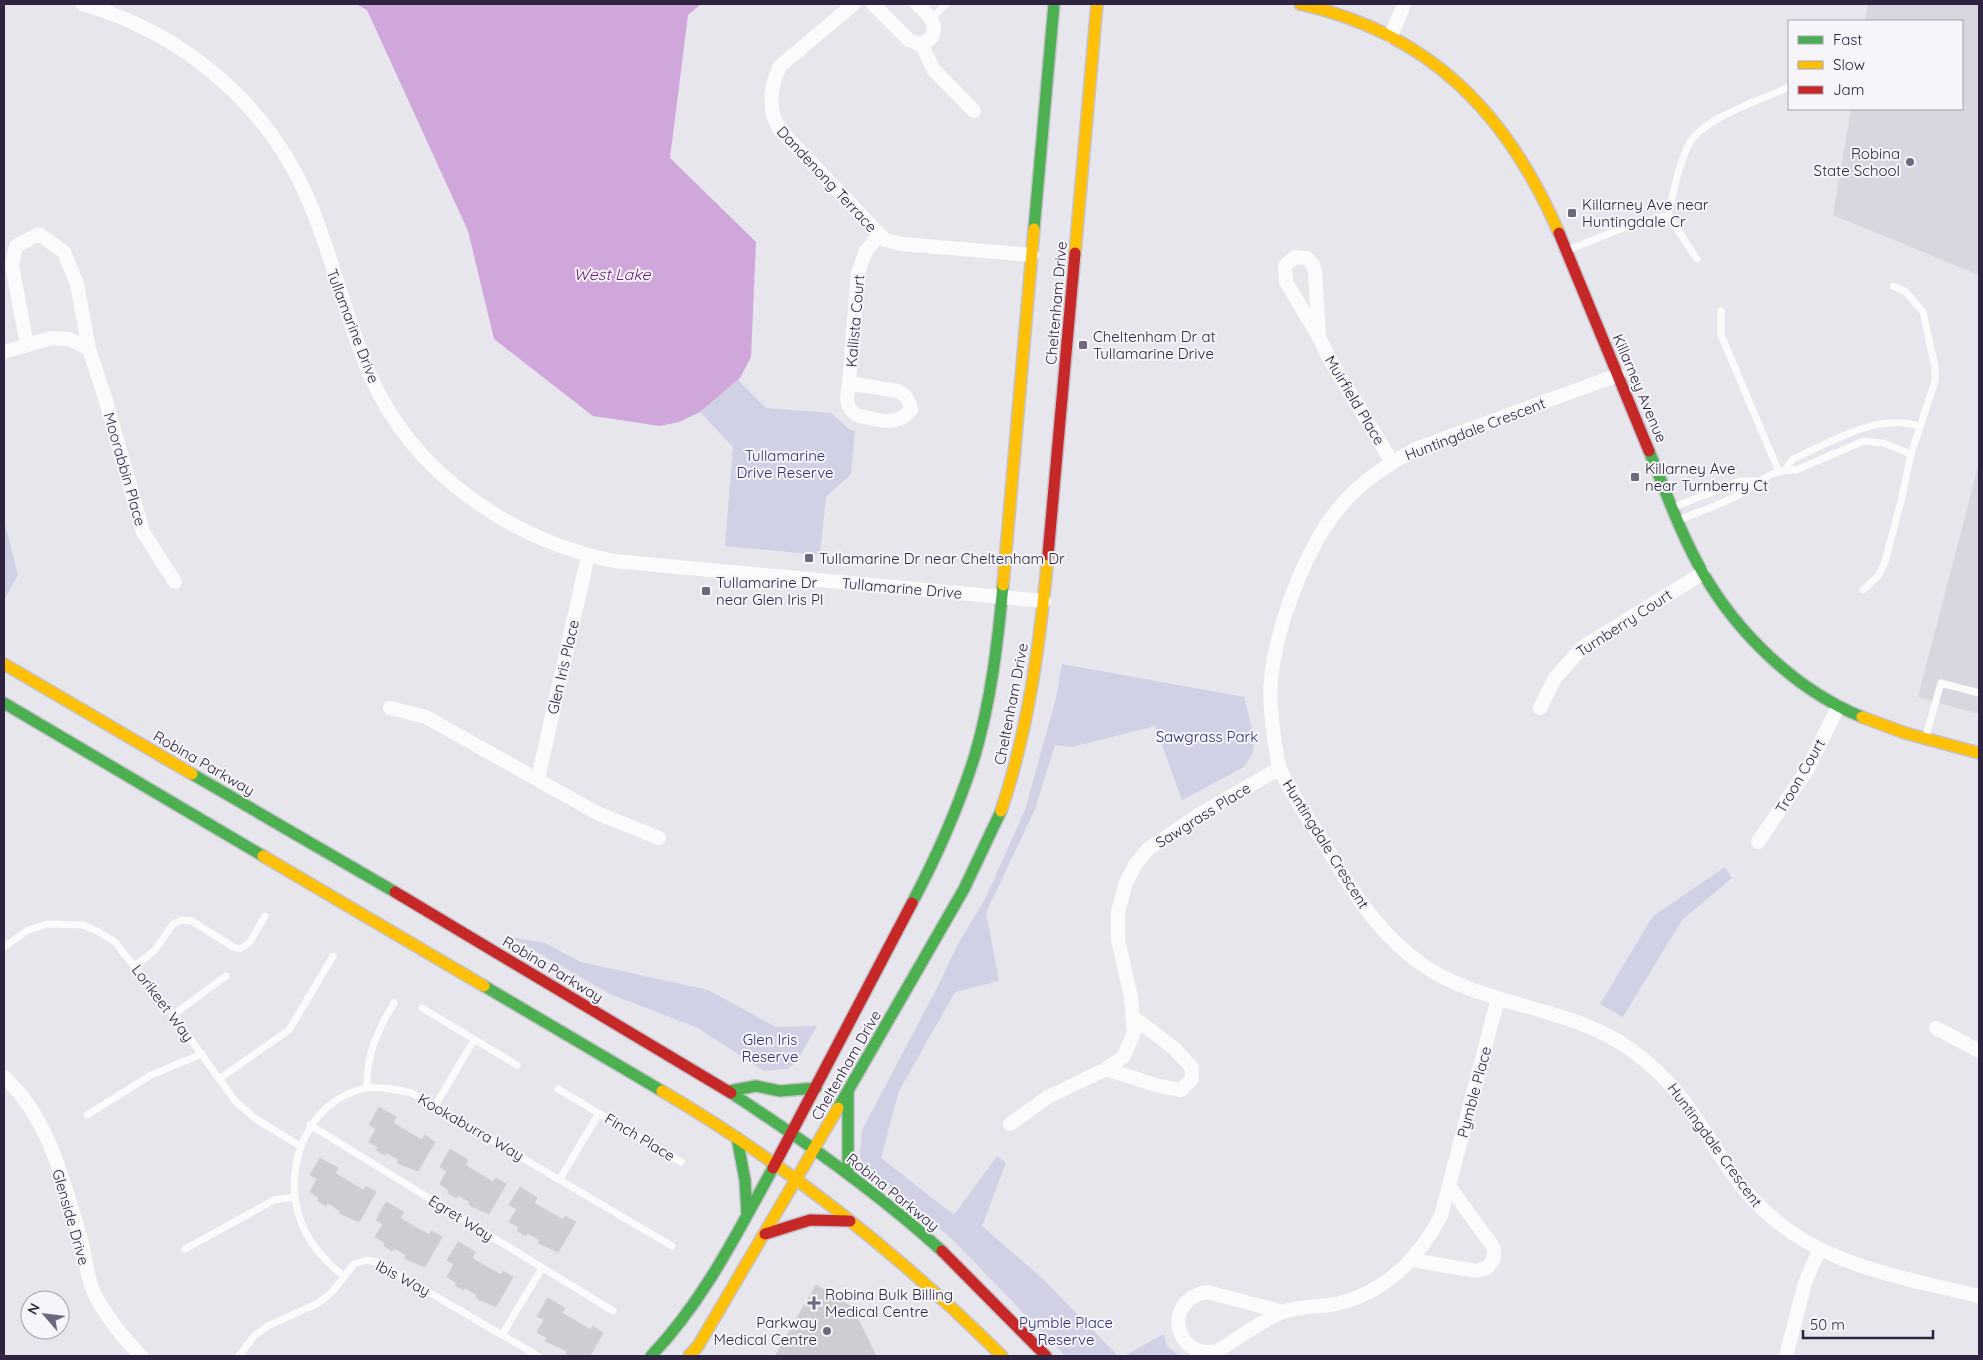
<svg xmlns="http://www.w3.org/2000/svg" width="1983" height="1360" font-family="Quicksand,sans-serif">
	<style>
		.built { fill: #d8d6df }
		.green { fill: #d0d1e5 }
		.water { fill: #d0a7db }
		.building { fill: #cecdd3; stroke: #d0cfd5 }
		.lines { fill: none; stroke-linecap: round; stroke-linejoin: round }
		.fast-casing { stroke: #c5c2cc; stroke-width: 14 }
		.slow-casing { stroke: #c5c2cc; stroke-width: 14 }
		.jam-casing { stroke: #c5c2cc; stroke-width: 14 }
		.lane { stroke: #fbfbfc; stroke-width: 7 }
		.street { stroke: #fbfbfc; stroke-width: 14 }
		.fast { stroke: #4caf50; stroke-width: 11 }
		.slow { stroke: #ffc107; stroke-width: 11 }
		.jam { stroke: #c62828; stroke-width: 11 }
		.poi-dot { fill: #6f677d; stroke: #f6f5fa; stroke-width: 2 }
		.labels { text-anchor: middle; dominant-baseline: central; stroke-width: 4; stroke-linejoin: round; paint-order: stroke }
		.poi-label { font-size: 15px; fill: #2e2341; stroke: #f6f5fa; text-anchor: start }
		.street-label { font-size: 15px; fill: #2e2341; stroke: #f6f5fa }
		.park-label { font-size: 15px; fill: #2f2c79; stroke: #f6f5fa }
		.water-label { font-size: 16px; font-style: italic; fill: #6d1b7f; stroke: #f6f5fa }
	</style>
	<rect width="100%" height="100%" fill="#e7e6ec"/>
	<!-- built -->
	<path class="built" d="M1868,4H1979V275L1833,215L1851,109H1962V21H1865Z
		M1979,463V714L1918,697Z"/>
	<!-- green -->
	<path class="green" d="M738,380L766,408L831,413L850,430L855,431L851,474L826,497L820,555L725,546L733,447L700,412Z
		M4,520L18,575L4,600Z
		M1062,664L1244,697L1254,737L1253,752L1244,767L1182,800L1155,726L1072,747L1055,745L1035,809L986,913L999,981L955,992L899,1091L881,1158L954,1215L997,1156L1006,1163L982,1226L1043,1279L1118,1356H1065L951,1238L866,1168L860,1157L862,1130L937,988L956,948L986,897L1025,810L1056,698Z
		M1725,867L1732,878L1682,920L1623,1017L1600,1004L1653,916Z
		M511,937L545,943L581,962L708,990L776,1027L817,1026L796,1063L787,1069L764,1071L698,1028L610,994Z
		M1164,1334L1167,1346L1179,1356H1124Z"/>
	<!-- water -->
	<path class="water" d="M356,4H701L688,15L670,158L756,242L751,357L740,378L700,412L679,422L660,426L593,416L494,339L468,231L367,10Z"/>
	<!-- building -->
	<path class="building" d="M379,1107L396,1117L393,1123L422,1140L425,1135L435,1142L418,1171L397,1163L399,1160L387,1153L385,1155L376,1150L378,1147L369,1142L376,1129L369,1125Z
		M450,1149L468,1160L465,1165L493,1182L496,1178L506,1184L489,1214L469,1205L470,1202L458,1195L456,1198L448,1193L449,1190L440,1184L447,1171L440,1167Z
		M320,1158L338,1168L335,1173L363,1190L366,1186L376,1192L359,1222L339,1213L340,1211L328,1203L326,1206L318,1201L319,1198L310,1192L317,1179L310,1175Z
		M520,1187L537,1198L534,1203L563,1220L565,1216L576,1222L558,1252L538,1243L540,1240L527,1233L526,1236L517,1231L519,1227L509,1222L517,1209L509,1205Z
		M386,1202L404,1212L400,1218L429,1235L432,1231L442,1237L425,1267L404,1258L406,1255L394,1248L392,1251L384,1246L385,1243L375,1237L383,1224L376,1220Z
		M458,1242L475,1252L472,1258L501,1275L503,1271L513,1277L496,1307L476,1298L477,1295L465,1288L463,1290L455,1285L457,1283L447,1277L454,1264L447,1260Z
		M816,1285L852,1307L876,1356H775Z
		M548,1298L565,1308L562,1313L591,1330L593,1326L603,1333L590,1356H570L566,1354L567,1351L545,1341L547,1338L537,1332L544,1320L537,1316Z"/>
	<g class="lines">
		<!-- fast casing -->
		<g class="fast-casing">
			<path id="fast" d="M1034,229L1054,4
				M1649,451C1666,492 1681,535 1703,573C1738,634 1796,690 1862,717
				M4,703L263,856
				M192,774L395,892
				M912,903C937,856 959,806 975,755C991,700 998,642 1003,585
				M484,986L662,1091
				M729,1091L756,1086L780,1091L816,1088
				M848,1091V1174
				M731,1093C805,1141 877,1192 942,1251
				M838,1108L964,889L1001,811
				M737,1138L745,1180L747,1214
				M651,1356C703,1302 737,1233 773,1168"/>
		</g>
		<!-- slow casing -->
		<g class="slow-casing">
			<path id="slow" d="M1300,4C1430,33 1507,113 1559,233
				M1075,253L1097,4
				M1003,585L1034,229
				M4,664L192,774
				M1862,717L1905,733L1979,753
				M1001,811C1029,728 1040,642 1048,555
				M263,856L484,986
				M662,1091C786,1164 900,1255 1002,1356
				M689,1356L698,1346L838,1108"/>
		</g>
		<!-- jam casing -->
		<g class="jam-casing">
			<path id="jam" d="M1559,233L1649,451
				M1048,555L1075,253
				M395,892L731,1093
				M773,1168L912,903
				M765,1234L810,1220L850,1221
				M942,1251L1046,1356"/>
		</g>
		<!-- lane -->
		<path class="lane" d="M931,19L946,4
			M1568,250L1628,226L1668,215
			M1697,259L1668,215C1674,191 1678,166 1689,144C1704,117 1762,100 1789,87
			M1721,311V335L1779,472
			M1785,470L1793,459C1834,441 1875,413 1920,426
			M1674,507L1740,481H1756
			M1679,520C1700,511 1724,504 1744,492C1762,480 1772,469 1796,470L1864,441L1883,443L1911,454
			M1863,590L1878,576L1885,562L1901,501L1911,454L1935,381V367L1923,312L1905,291L1893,286
			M1926,736L1941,683L1979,693
			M4,947L28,930L47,924L83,925L97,931L114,941L173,1015L235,1101L256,1119L300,1146
			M135,966L155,950L173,924L182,920L192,921L233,947L240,949L250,942L265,916
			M422,1008L517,1065
			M173,1015L226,976
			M219,1079L289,1030L333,956
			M367,1088C366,1056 377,1031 394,1003
			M558,1089L681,1162
			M435,1106L474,1040
			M87,1115L151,1075L202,1054
			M310,1125L613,1311
			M560,1179L599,1113
			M185,1249L274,1200L294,1197
			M344,1276C325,1262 307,1241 300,1219C282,1166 308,1100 366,1088C380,1086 398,1090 412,1093L672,1246
			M502,1335L542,1268
			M239,1356L254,1336L268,1326L318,1303L332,1292L354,1264L366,1260L377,1262L538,1356"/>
		<!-- street -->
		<path class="street" d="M83,4C179,32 261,98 304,190C331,249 344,315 370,375C413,474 511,540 614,561L1044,601
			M854,4L780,66C770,86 767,112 781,131L885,240L902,244L1032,255
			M873,4L909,40L922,45L932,37C939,22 926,13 917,4
			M1391,36L1404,4
			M922,45L933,69L974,111
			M1319,337L1315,272L1313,265L1307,258L1295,257L1285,266L1286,282L1319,337L1330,360L1392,462
			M27,344L12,266L16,246L39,234L64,252L77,284L89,349
			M4,352L51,338L69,339L89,349L105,398L143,532L175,582
			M1618,375L1418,448C1391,462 1365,479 1345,501C1307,542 1277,624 1271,679C1269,701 1272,722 1275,744C1277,752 1277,762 1280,769C1291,795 1315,828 1330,853C1354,895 1380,934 1420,963C1484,1009 1571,1004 1634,1052C1682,1087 1699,1125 1731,1172C1792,1261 1883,1273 1979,1296
			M849,383C847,396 844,407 857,415C876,420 897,427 911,410C909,400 907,396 898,391L849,383L858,273L866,251L879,235
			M390,708L426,717L597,813L659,838
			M1540,708L1555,678L1583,647L1703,573
			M538,778L588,556
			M1758,842L1807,770L1838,707
			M1936,1028L1979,1051
			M1106,1069L1159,1086L1181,1090L1192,1079V1068L1175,1049L1132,1016
			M4,1077C50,1119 65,1186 82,1244C86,1261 87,1279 95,1295C107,1318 123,1338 141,1356
			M1010,1124L1048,1097L1106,1069L1123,1057L1134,1033L1131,997L1118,940V912L1126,883L1135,865L1148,849L1200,814L1280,768
			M1412,1260L1476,1271L1487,1268L1494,1259V1249L1491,1244L1449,1186
			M1283,1312L1207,1292C1161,1300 1175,1360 1217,1351C1238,1339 1260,1321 1283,1312C1299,1306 1319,1307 1336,1304C1385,1293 1418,1259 1441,1216L1498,998
			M1786,1356L1805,1283L1819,1250"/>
		<!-- fast -->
		<use href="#fast" class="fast"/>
		<!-- slow -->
		<use href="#slow" class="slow"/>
		<!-- jam -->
		<use href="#jam" class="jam"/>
	</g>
	<!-- markers -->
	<g class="poi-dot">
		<circle cx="1910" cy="162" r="5"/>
		<rect x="1567" y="208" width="10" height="10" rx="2.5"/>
		<rect x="1078" y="340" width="10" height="10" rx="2.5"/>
		<rect x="1630" y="472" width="10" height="10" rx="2.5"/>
		<rect x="804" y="553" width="10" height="10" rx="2.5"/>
		<rect x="701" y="586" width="10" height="10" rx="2.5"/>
		<path d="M811.5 1295.5h5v5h5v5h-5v5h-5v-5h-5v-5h5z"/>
		<circle cx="827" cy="1331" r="5"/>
	</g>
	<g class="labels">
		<!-- poi labels -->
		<g class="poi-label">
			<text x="1900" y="153" text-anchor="end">Robina<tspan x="1900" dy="17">State School</tspan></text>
			<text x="1582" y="204">Killarney Ave near<tspan x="1582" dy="17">Huntingdale Cr</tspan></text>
			<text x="1093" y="336">Cheltenham Dr at<tspan x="1093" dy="17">Tullamarine Drive</tspan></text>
			<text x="1645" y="468">Killarney Ave<tspan x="1645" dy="17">near Turnberry Ct</tspan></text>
			<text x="819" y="558">Tullamarine Dr near Cheltenham Dr</text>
			<text x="716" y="582">Tullamarine Dr<tspan x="716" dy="17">near Glen Iris Pl</tspan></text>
			<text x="825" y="1294">Robina Bulk Billing<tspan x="825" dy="17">Medical Centre</tspan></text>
			<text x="817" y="1322" text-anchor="end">Parkway<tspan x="817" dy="17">Medical Centre</tspan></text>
		</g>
		<!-- street labels -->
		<g class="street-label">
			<text transform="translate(827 179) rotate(47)">Dandenong Terrace</text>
			<text transform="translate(1056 303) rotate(-85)">Cheltenham Drive</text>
			<text transform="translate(855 321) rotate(-85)">Kallista Court</text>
			<text transform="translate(353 326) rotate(69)">Tullamarine Drive</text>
			<text transform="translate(1640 388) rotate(67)">Killarney Avenue</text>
			<text transform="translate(1355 400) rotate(59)">Muirfield Place</text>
			<text transform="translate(1475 429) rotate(-21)">Huntingdale Crescent</text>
			<text transform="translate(125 469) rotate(74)">Moorabbin Place</text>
			<text transform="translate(902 588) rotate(5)">Tullamarine Drive</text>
			<text transform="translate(1624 623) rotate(-33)">Turnberry Court</text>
			<text transform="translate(563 667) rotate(-77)">Glen Iris Place</text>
			<text transform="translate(1011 704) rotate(-79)">Cheltenham Drive</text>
			<text transform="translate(204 763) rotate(30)">Robina Parkway</text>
			<text transform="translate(1800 776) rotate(-60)">Troon Court</text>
			<text transform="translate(1203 815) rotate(-32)">Sawgrass Place</text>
			<text transform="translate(1326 844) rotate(58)">Huntingdale Crescent</text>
			<text transform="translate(553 969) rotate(31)">Robina Parkway</text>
			<text transform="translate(163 1003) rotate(53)">Lorikeet Way</text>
			<text transform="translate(846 1065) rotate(-60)">Cheltenham Drive</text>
			<text transform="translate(1474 1092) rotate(-75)">Pymble Place</text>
			<text transform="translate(471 1127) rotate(30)">Kookaburra Way</text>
			<text transform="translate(640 1137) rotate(31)">Finch Place</text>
			<text transform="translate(1715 1145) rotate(54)">Huntingdale Crescent</text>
			<text transform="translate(893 1192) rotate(39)">Robina Parkway</text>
			<text transform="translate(71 1217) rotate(74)">Glenside Drive</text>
			<text transform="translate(461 1218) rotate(32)">Egret Way</text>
			<text transform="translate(403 1278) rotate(28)">Ibis Way</text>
		</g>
		<!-- park labels -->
		<g class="park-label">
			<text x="785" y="455">Tullamarine<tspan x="785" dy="17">Drive Reserve</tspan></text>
			<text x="1207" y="736">Sawgrass Park</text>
			<text x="770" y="1039">Glen Iris<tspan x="770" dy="17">Reserve</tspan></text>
			<text x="1066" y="1322">Pymble Place<tspan x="1066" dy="17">Reserve</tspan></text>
		</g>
		<!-- water labels -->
		<g class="water-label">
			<text x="612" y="274">West Lake</text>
		</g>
	</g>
	<!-- border -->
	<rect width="1983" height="1360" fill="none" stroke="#2e2341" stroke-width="10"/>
	<!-- legend -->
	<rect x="1788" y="20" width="175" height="90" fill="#f6f5fa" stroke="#a6a1b0"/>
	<rect x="1798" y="36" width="25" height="8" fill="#4caf50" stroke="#a6a1b0"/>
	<text x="1833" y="45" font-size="15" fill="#2e2341">Fast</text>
	<rect x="1798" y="61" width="25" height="8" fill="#ffc107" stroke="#a6a1b0"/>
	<text x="1833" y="70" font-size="15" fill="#2e2341">Slow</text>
	<rect x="1798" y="86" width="25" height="8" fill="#c62828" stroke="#a6a1b0"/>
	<text x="1833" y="95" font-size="15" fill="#2e2341">Jam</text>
	<!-- north arrow -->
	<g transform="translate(45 1315) rotate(298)"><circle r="24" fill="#f6f5fa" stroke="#a6a1b0"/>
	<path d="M0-4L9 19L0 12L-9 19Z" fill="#6f677d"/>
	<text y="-8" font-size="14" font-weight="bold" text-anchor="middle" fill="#2e2341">N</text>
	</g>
	<!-- scale -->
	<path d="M1803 1330v8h130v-8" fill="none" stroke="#2e2341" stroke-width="2.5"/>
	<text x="1810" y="1330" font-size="15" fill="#2e2341" stroke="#f6f5fa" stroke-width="4" paint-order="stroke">50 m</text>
</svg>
